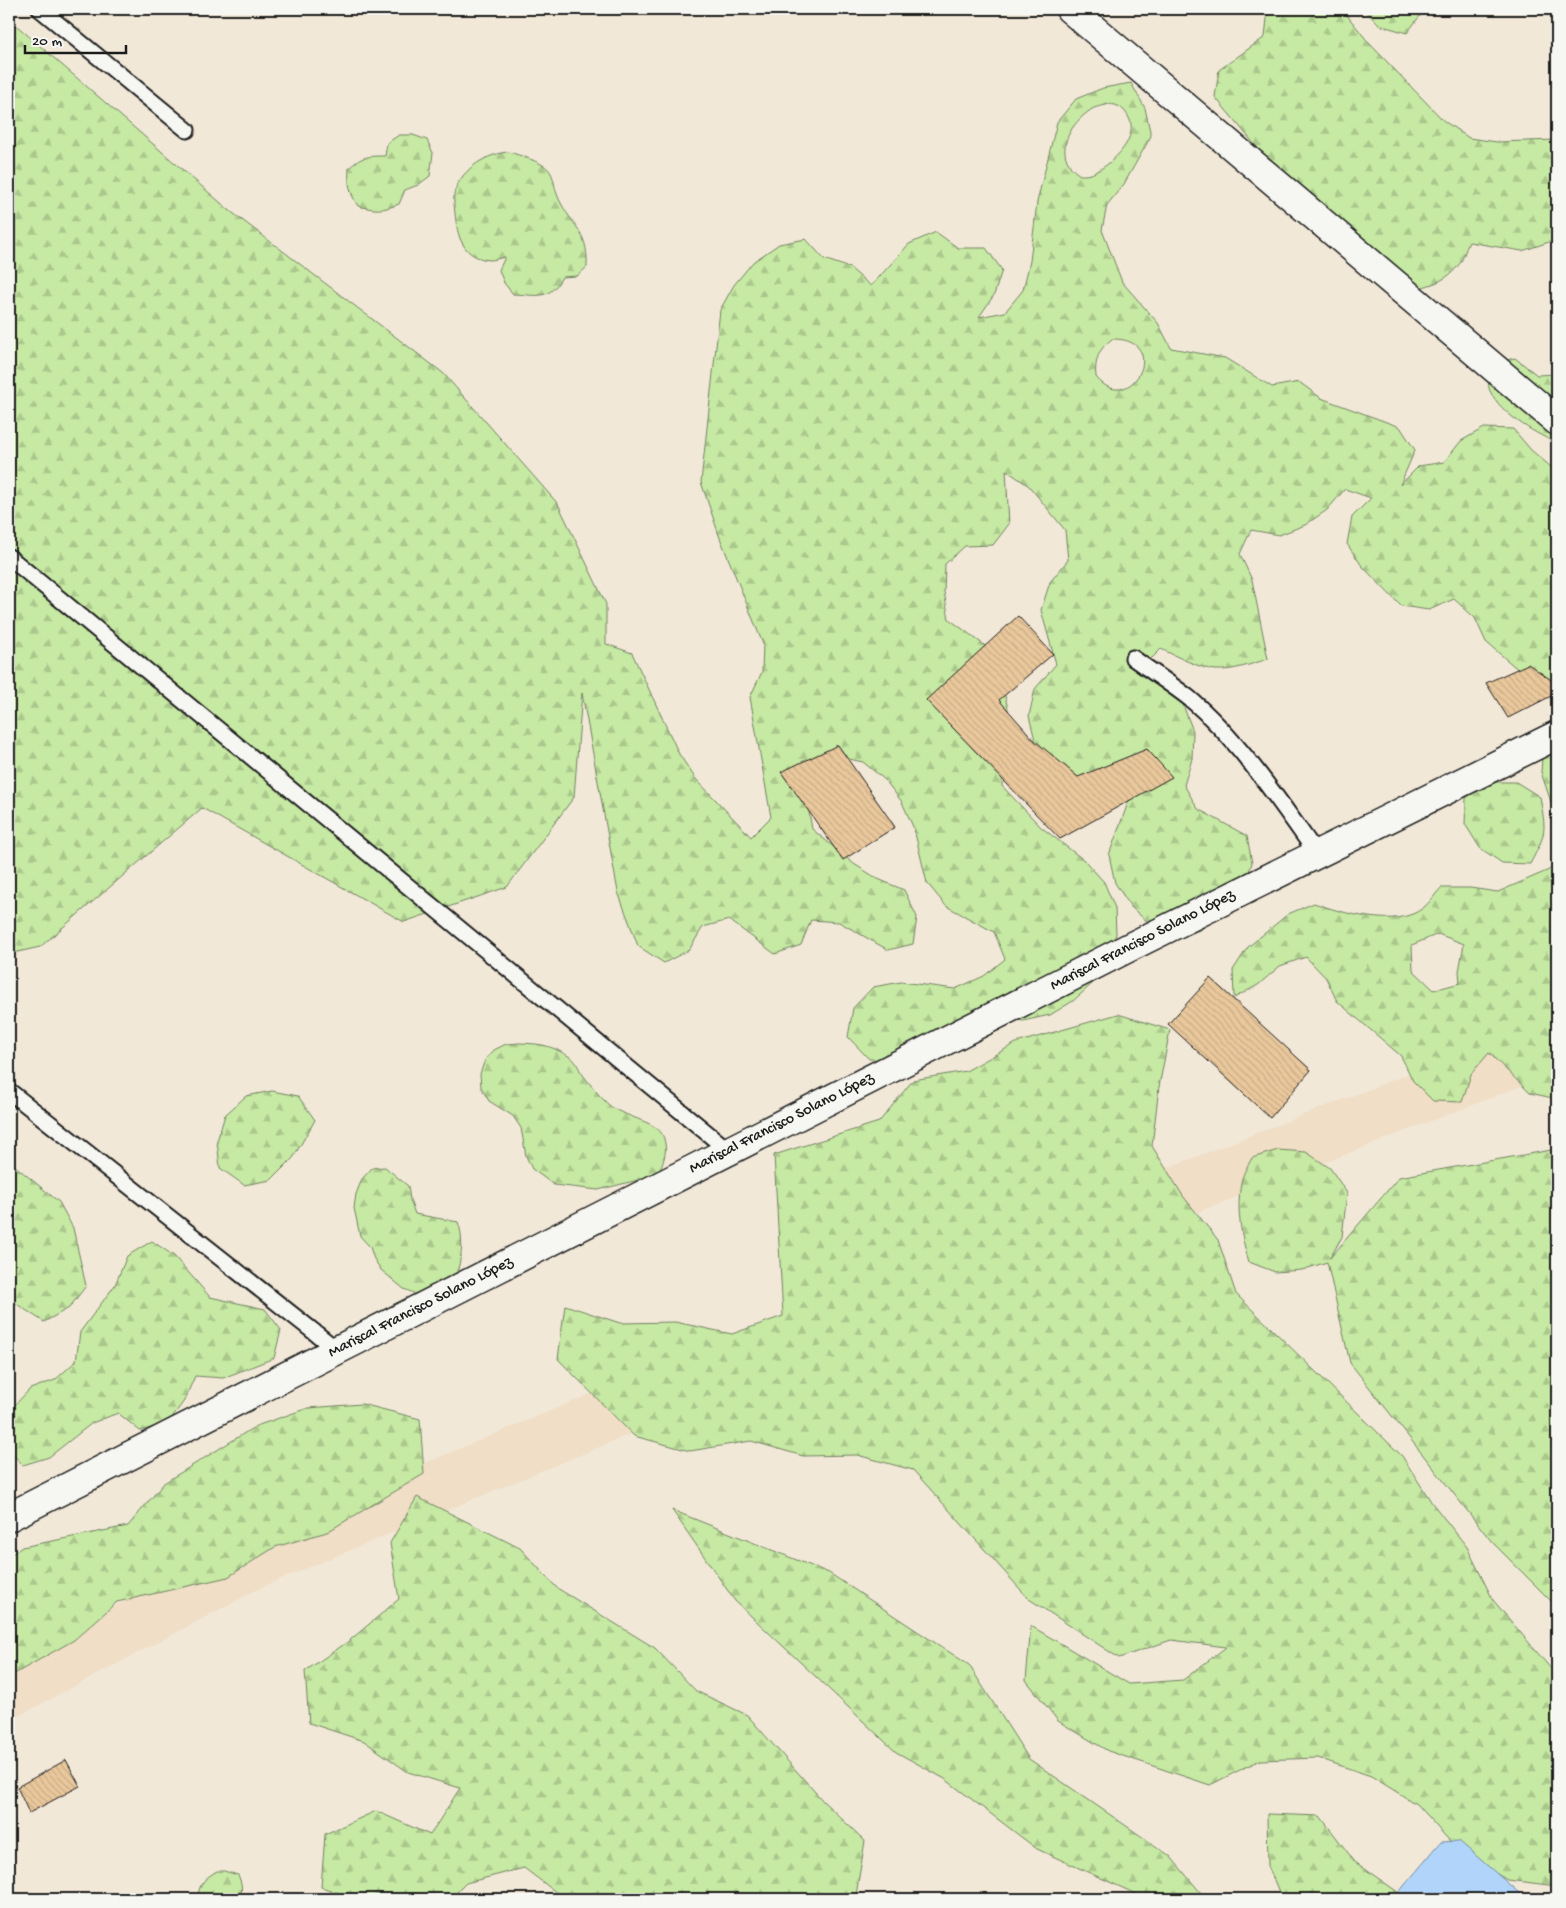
<svg xmlns="http://www.w3.org/2000/svg" width="1566" height="1908" font-family="'Gochi Hand',sans-serif">
	<style>
		.built { fill: #f0dec6 }
		.forest { fill: url(#forest-firs); stroke: #718260; fill-rule: evenodd }
		.water { fill: #b1d5fa; stroke: #758ba1 }
		.building { fill: url(#building-back-hatch); stroke: #1c1c1c }
		.lines { fill: none; stroke-linecap: round; stroke-linejoin: round }
		.service-casing { stroke: #1c1c1c; stroke-width: 19 }
		.minor-casing { stroke: #1c1c1c; stroke-width: 31 }
		.tertiary-casing { stroke: #1c1c1c; stroke-width: 31 }
		.service { stroke: #f6f6f2; stroke-width: 15 }
		.minor { stroke: #f6f6f2; stroke-width: 28 }
		.tertiary { stroke: #f6f6f2; stroke-width: 28 }
		.labels { text-anchor: middle; dominant-baseline: central; stroke-width: 4; stroke-linejoin: round; paint-order: stroke }
		.street-label { font-size: 16px; fill: #1c1c1c; stroke: #f6f6f2 }
	</style>
	<defs>
		<pattern id="forest-firs" width="22" height="20" patternUnits="userSpaceOnUse" patternTransform="scale(1.25)"><rect width="22" height="20" fill="#c6e9a3"/><path d="M5 1l3.5 6h-7zM16 11l3.5 6h-7z" fill="#aac78c"/></pattern>
		<pattern id="building-back-hatch" width="6" height="6" patternUnits="userSpaceOnUse" patternTransform="scale(1.25)"><rect width="6" height="6" fill="#eac89c"/><path d="M-1 5l2 2M0 0l6 6M5-1l2 2" fill="none" stroke="#c8ab86"/></pattern>
	</defs>
	<rect width="100%" height="100%" fill="#f2e8d8"/>
	<filter id="ink" filterUnits="userSpaceOnUse"><feTurbulence type="fractalNoise" baseFrequency=".02" numOctaves="2"/><feDisplacementMap in="SourceGraphic" scale="10" xChannelSelector="R" yChannelSelector="G"/><feConvolveMatrix kernelMatrix="1 2 1 2 8 2 1 2 1" color-interpolation-filters="sRGB"/></filter>
	<g filter="url(#ink)">
		<!-- built -->
		<path class="built" d="M1557,1016V1072L667,1419L264,1586L9,1721V1662L242,1539L644,1372Z"/>
		<!-- forest -->
		<path class="forest" d="M1268,9H1342L1369,43L1444,121L1469,138L1497,142L1557,140V242H1549L1522,251L1469,242C1465,250 1463,261 1457,267C1440,289 1407,290 1381,292L1349,245L1271,164L1215,97L1219,70L1265,37Z
			M1364,9H1425L1407,33L1379,25Z
			M9,19L229,210L443,373L558,504L606,604V644L632,653L679,754L695,778L751,837L771,817L750,697L762,672L763,644L720,538L701,482L720,310L734,285L753,262L779,244L806,239L824,259L850,268L871,286L909,244L936,232L958,248H986L1002,270L994,295L979,317L1005,312L1023,290L1030,261L1037,202L1057,122L1076,99L1103,88L1131,83L1145,108L1151,136L1124,184L1107,205L1102,230L1122,282L1158,323L1171,348L1225,358L1272,387L1299,382L1321,398L1400,427L1415,450L1400,485L1419,466L1444,462L1461,441L1484,428L1513,429L1531,450L1557,472V698L1550,697L1486,642L1475,618L1454,599L1429,610L1401,606L1362,566L1347,544L1352,517L1371,498L1345,489L1327,510L1305,525L1279,535L1251,530L1240,554L1252,580L1268,659C1251,664 1234,671 1215,670C1199,668 1176,656 1161,649L1142,668L1166,683L1183,705L1193,731L1192,759L1184,785L1198,809L1247,836L1252,863L1243,888L1202,929L1176,939L1152,926L1131,907L1115,883L1109,855L1129,800L1079,779L1036,744L1029,716L1035,689L1056,664L1041,610L1050,582L1068,560L1065,530L1029,486L1006,470L1009,524L993,545L965,546L945,564L944,592L949,619L995,653L1014,735L1003,759L1002,786L1041,827L1085,861L1104,882L1115,908L1116,934L1108,959L1093,983L1073,1001L1050,1015L1023,1021L996,1015L895,1060L869,1059L848,1037L853,1008L873,987L901,982L955,989L984,976L1005,959L994,932L946,906L927,883L914,829L902,802L885,780L863,762L835,756L807,801L812,829L854,864L878,879L904,890L917,917L913,944L888,950L839,922L811,920L801,945L775,954L729,920L703,927L689,950L664,963L638,946L618,892L582,693L574,797L507,887L404,922L202,808L40,947L9,954ZM1109,104C1119,105 1123,108 1128,116C1141,137 1112,164 1095,172C1091,175 1085,175 1080,175C1076,172 1071,169 1069,164C1056,144 1076,118 1094,108C1099,106 1104,106 1109,104ZM1112,339C1173,338 1130,419 1096,377C1094,361 1099,348 1112,339Z
			M399,135H413L427,140L433,153L430,176L418,185L405,190L399,204C382,211 375,210 358,206C349,192 348,184 349,168C362,156 368,156 385,156L387,143Z
			M509,152C519,155 542,162 548,169C554,175 554,186 557,194C568,224 589,228 587,267L577,276L562,277C549,301 538,295 513,294L504,283L499,270L505,257C500,258 494,260 490,260C462,258 457,235 455,213C454,205 453,196 455,190C463,168 488,153 509,152Z
			M1515,358L1537,375L1557,374V441L1554,442C1532,431 1502,415 1490,391C1487,385 1489,372 1488,364Z
			M1543,744H1557V820L1541,772Z
			M1487,782H1516L1540,797C1546,832 1547,832 1530,864L1502,863L1480,848L1465,824L1466,798Z
			M1557,860V1099L1530,1093L1489,1053L1471,1074L1462,1102L1433,1101L1413,1081L1401,1056L1337,1001L1326,978L1306,957L1280,966L1258,985L1234,998L1233,970L1248,947L1288,914L1314,903C1342,913 1397,929 1423,908C1430,903 1435,894 1441,888H1470L1498,892L1549,870ZM1438,934L1464,944L1459,971L1460,983L1434,990L1413,970L1412,945Z
			M1118,1014L1170,1030L1159,1087L1152,1146L1183,1196L1218,1240L1236,1294L1402,1456L1432,1503L1467,1547L1493,1600L1557,1676V1886L1507,1880L1458,1850L1416,1804L1371,1776L1318,1758L1260,1760L1210,1785L1108,1751L1058,1721L1026,1680L1031,1626L1129,1684L1183,1680L1226,1647L1171,1640L1119,1658L1029,1599L913,1470L857,1455L803,1456L751,1441L690,1451L634,1436L558,1359L565,1305L620,1323L675,1322L732,1334L783,1316L774,1155L879,1122L913,1080L966,1071L1016,1043Z
			M520,1043C543,1044 550,1045 570,1057C576,1060 578,1067 581,1072C589,1083 599,1096 609,1105C621,1116 655,1121 662,1134C669,1148 664,1161 658,1175L598,1190L554,1185L532,1169L526,1156L521,1128L513,1116L489,1101L481,1087L480,1074L485,1060L494,1050L506,1044Z
			M272,1091L298,1096L315,1120L293,1158L271,1180L244,1185L220,1168L217,1141L225,1115L246,1096Z
			M1557,1149V1607L1492,1542L1350,1363L1327,1262L1302,1270L1275,1272L1249,1262C1241,1236 1236,1210 1241,1183C1242,1175 1248,1165 1252,1158L1278,1150L1306,1152L1330,1168L1347,1193L1342,1237L1330,1258L1399,1177Z
			M9,1161L59,1202L73,1228L86,1286L69,1308L44,1322L9,1299Z
			M385,1167L408,1186L410,1200L415,1214L458,1222C465,1241 461,1263 454,1281C452,1286 447,1290 444,1293L416,1294L404,1289L381,1270L374,1259L370,1247L360,1236L354,1208L356,1194L362,1179L372,1168Z
			M152,1241L174,1256L210,1297L265,1309L281,1330L274,1358L223,1378L195,1376L184,1401L168,1423L140,1431L118,1413L92,1423L49,1457L23,1465L9,1450V1411L30,1389L55,1380L76,1361L80,1332L115,1285L127,1256Z
			M362,1404L420,1419L424,1474L327,1532L275,1547L228,1577L117,1602L74,1640L9,1677V1556L22,1547L128,1526L164,1483L256,1426L308,1408Z
			M417,1497L520,1548L557,1588L655,1648L696,1691L747,1715L823,1801L865,1841L856,1895L860,1899H565L524,1868L466,1883L450,1899H357L321,1887L325,1834L376,1811L430,1835L460,1788L408,1772L364,1741L309,1723L305,1671L349,1641L399,1599L390,1543Z
			M672,1510L829,1573L969,1665L1029,1759L1170,1856L1206,1899H1147L1037,1849L945,1779L896,1752L735,1601Z
			M1267,1814L1320,1816L1355,1862L1402,1895L1404,1899H1282L1268,1866Z
			M217,1871H224L238,1875C242,1883 243,1891 239,1899H198C198,1884 205,1878 217,1871Z"/>
		<!-- water -->
		<path class="water" d="M1459,1841L1526,1899H1393L1441,1842Z"/>
		<!-- building -->
		<path class="building" d="M1018,616L1053,654L999,700L1034,740L1078,777L1147,749L1172,777L1060,839L926,700Z
			M1528,664L1557,684V693L1508,718L1486,683Z
			M838,745L895,827L843,860L781,772Z
			M1210,978L1311,1070L1270,1118L1168,1024Z
			M66,1760L80,1786L29,1813L17,1787Z"/>
		<g class="lines">
			<!-- service casing -->
			<g class="service-casing">
				<path id="service" d="M40,9L187,130
					M9,557L729,1151
					M1133,658C1151,671 1171,684 1189,698C1238,739 1280,802 1317,854
					M9,1091L337,1350"/>
			</g>
			<!-- minor casing -->
			<g class="minor-casing">
				<path id="minor" d="M1070,9L1557,421"/>
			</g>
			<!-- tertiary casing -->
			<g class="tertiary-casing">
				<path id="tertiary" d="M9,1517L1130,947L1557,735"/>
			</g>
			<!-- service -->
			<use href="#service" class="service"/>
			<!-- minor -->
			<use href="#minor" class="minor"/>
			<!-- tertiary -->
			<use href="#tertiary" class="tertiary"/>
		</g>
	</g>
	<g class="labels">
		<!-- street labels -->
		<g class="street-label">
			<text transform="translate(1143 941) rotate(-27)">Mariscal Francisco Solano López</text>
			<text transform="translate(782 1124) rotate(-27)">Mariscal Francisco Solano López</text>
			<text transform="translate(421 1308) rotate(-27)">Mariscal Francisco Solano López</text>
		</g>
	</g>
	<!-- margin -->
	<rect width="1566" height="1908" fill="none" stroke="#f6f6f2" stroke-width="30"/>
	<rect x="15" y="15" width="1536" height="1878" fill="none" stroke="#1c1c1c" stroke-width="2" filter="url(#ink)"/>
	<!-- scale -->
	<path d="M25 45v8h101v-8" fill="none" stroke="#1c1c1c" stroke-width="2.5"/>
	<text x="32" y="45" font-size="15" fill="#1c1c1c" stroke="#f6f6f2" stroke-width="4" paint-order="stroke">20 m</text>
</svg>
